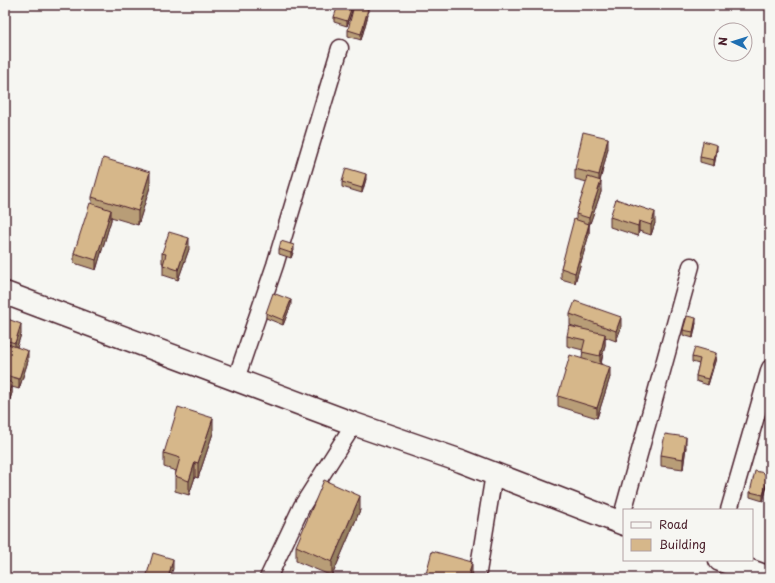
<svg xmlns="http://www.w3.org/2000/svg" width="775" height="583" font-family="'Playpen Sans',sans-serif">
	<style>
		.lines { fill: none; stroke-linecap: round; stroke-linejoin: round }
		.minor-casing { stroke: #4a1f2b; stroke-width: 19 }
		.secondary-casing { stroke: #4a1f2b; stroke-width: 25 }
		.minor { stroke: #f6f6f2; stroke-width: 16 }
		.secondary { stroke: #f6f6f2; stroke-width: 22 }
		.wall { fill: #b89d77; stroke: #4a1f2b }
		.shaded-wall { fill: #968061; stroke: #4a1f2b }
		.building { fill: #d6b78a; stroke: #4a1f2b }
	</style>
	<rect width="100%" height="100%" fill="#f6f6f2"/>
	<filter id="ink" filterUnits="userSpaceOnUse"><feTurbulence type="fractalNoise" baseFrequency=".025" numOctaves="2"/><feDisplacementMap in="SourceGraphic" scale="8" xChannelSelector="R" yChannelSelector="G"/><feConvolveMatrix kernelMatrix="1 2 1 2 8 2 1 2 1" color-interpolation-filters="sRGB"/></filter>
	<g filter="url(#ink)">
		<g class="lines">
			<!-- minor casing -->
			<g class="minor-casing">
				<path id="minor" d="M236,379L275,265L340,48
					M729,510L770,368
					M620,523L691,266
					M268,578L302,506L354,424
					M477,578L494,474"/>
			</g>
			<!-- secondary casing -->
			<g class="secondary-casing">
				<path id="secondary" d="M5,293L354,424L461,461L624,524
					M720,560L770,578"/>
			</g>
			<!-- minor -->
			<use href="#minor" class="minor"/>
			<!-- secondary -->
			<use href="#secondary" class="secondary"/>
		</g>
		<!-- wall -->
		<path class="wall" d="M352,11L347,26L334,22V17Z
			M368,15L361,40L348,36V30Z
			M608,148L600,181L601,192L589,226V234L575,283L561,279V268L576,220V214L587,182L575,179V169Z
			M717,150L714,166L700,162V157Z
			M366,179L362,193L342,187V182Z
			M150,187L138,225L111,217V220L96,270L74,263V253L92,204V197Z
			M610,217L655,223L651,235L639,231L638,236L610,227Z
			M189,249L178,280L163,275V263H162V253Z
			M279,249L294,250L291,258L279,254Z
			M291,305L283,325L266,318V313Z
			M570,314L621,328L616,341L605,337V345L601,364L610,377L597,418L558,406V396L582,358L583,350L567,346V336L584,330L570,325Z
			M5,318L21,334L17,347L28,361L19,389L12,387V393L5,414Z
			M696,323L693,338L683,335V330Z
			M692,357L716,358L708,385L696,381V376L699,364L692,362Z
			M213,433L198,478L195,477L189,495L175,491V476L176,471L164,467V453Z
			M770,434V453L766,452V447Z
			M686,447L683,469L661,466V455Z
			M769,479L763,501L750,497V492Z
			M360,510L332,576L296,561V546Z"/>
		<!-- shaded-wall -->
		<path class="shaded-wall" d="M352,6V11L347,26V21Z
			M368,9V15L361,40V34Z
			M608,138V148L599,185V175Z
			M717,145V150L714,166V160Z
			M150,172V187L138,225V211Z
			M366,174V179L362,193V188Z
			M601,181V192L589,226V234L575,283V273L589,226V218Z
			M111,210V220L96,270V260Z
			M655,212V223L651,235V225Z
			M639,221V231L638,236V226Z
			M189,238V249L178,280V270Z
			M294,245V250L291,258V253Z
			M291,300V305L283,325V320Z
			M621,317V328L616,341V331Z
			M696,318V323L693,338V332Z
			M21,324V334L15,353V343Z
			M605,334V345L600,366V356Z
			M28,351V361L19,389V379Z
			M716,353V358L708,385V379Z
			M610,367V377L597,418V408Z
			M12,383V393L5,414V404Z
			M213,418V433L198,478V463Z
			M686,437V447L683,469V459Z
			M195,462V477L189,495V481Z
			M769,474V479L763,501V495Z
			M360,496V510L332,576V562Z
			M173,559V569L170,578H168Z
			M472,562V572L471,578H468Z"/>
		<!-- building -->
		<path class="building" d="M338,5H350L352,6L347,21L334,17Z
			M354,5L368,9L361,34L348,30Z
			M583,132L608,138L599,175L575,169Z
			M703,141L717,145L714,160L700,157Z
			M103,158L150,172L138,211L92,197Z
			M346,168L366,174L362,188L342,182Z
			M588,177L601,181L589,218L576,214Z
			M616,199L655,212L651,225L639,221L638,226L610,217Z
			M90,203L111,210L96,260L74,253Z
			M574,219L589,224L575,273L561,268Z
			M169,232L189,238L178,270L163,265L166,254L162,253Z
			M281,241L294,245L291,253L279,249Z
			M273,293L291,300L283,320L266,313Z
			M575,301L621,317L616,331L570,314Z
			M687,316L696,318L693,332L683,330Z
			M5,318L21,324L15,343L5,340Z
			M569,326L605,334L600,356L582,352L585,340L567,336Z
			M5,343L28,351L19,379L5,375Z
			M695,347L716,353L708,379L696,376L700,359L692,357Z
			M570,355L610,367L597,408L558,396Z
			M5,380L12,383L5,404Z
			M178,407L213,418L198,463L195,462L189,481L175,476L180,458L164,453Z
			M665,434L686,437L683,459L661,455Z
			M770,434V448L766,447Z
			M755,471L769,474L763,495L750,492Z
			M324,480L360,496L332,562L296,546Z
			M432,551L472,562L468,578H425Z
			M153,553L173,559L168,578H146Z"/>
	</g>
	<!-- margin -->
	<rect width="775" height="583" fill="none" stroke="#f6f6f2" stroke-width="20"/>
	<rect x="10" y="10" width="755" height="563" fill="none" stroke="#4a1f2b" stroke-width="1.5" filter="url(#ink)"/>
	<!-- legend -->
	<rect x="623" y="509" width="130" height="52" fill="#f6f6f2" stroke="#b1a0a2"/>
	<rect x="631" y="522" width="20" height="6" fill="#f6f6f2" stroke="#b1a0a2"/>
	<text x="659" y="529" font-size="12" fill="#4a1f2b">Road</text>
	<rect x="631" y="539" width="20" height="12" fill="#d6b78a" stroke="#b1a0a2"/>
	<text x="659" y="549" font-size="12" fill="#4a1f2b">Building</text>
	<!-- north arrow -->
	<g transform="translate(733 42) rotate(274)"><circle r="19" fill="#f6f6f2" stroke="#b1a0a2"/>
	<path d="M0-3L7 15L0 10L-7 15Z" fill="#1f6fb2"/>
	<text y="-6" font-size="11" font-weight="bold" text-anchor="middle" fill="#4a1f2b">N</text>
	</g>
</svg>
